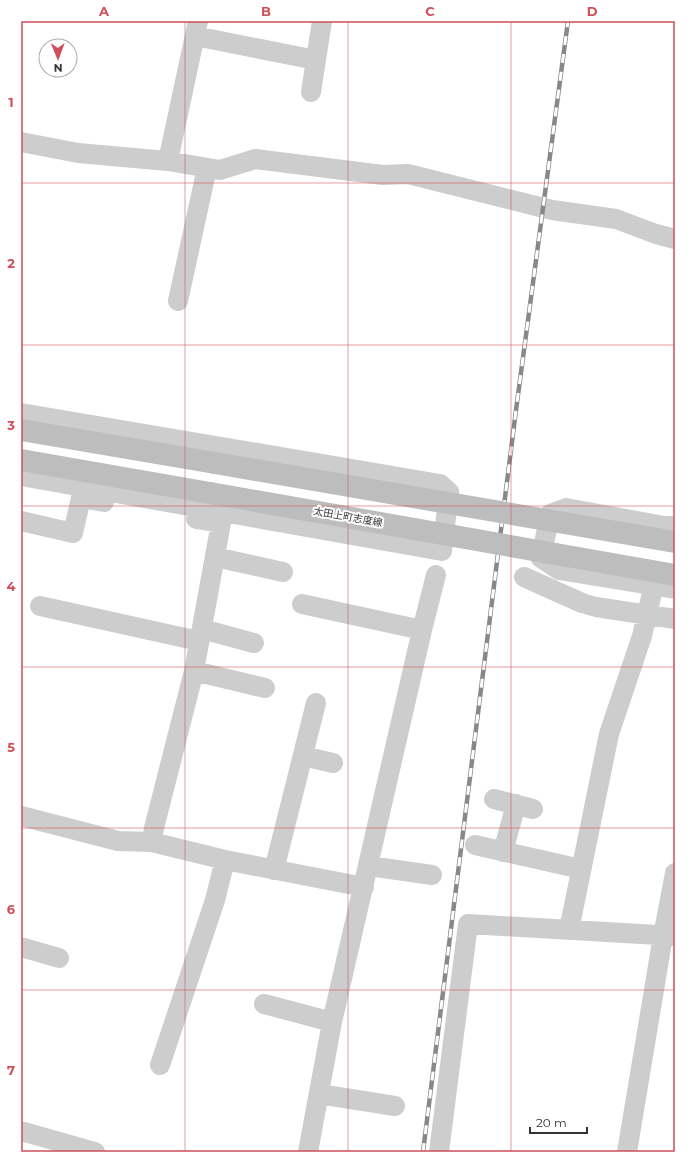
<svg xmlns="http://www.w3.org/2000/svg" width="696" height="1173" font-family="Montserrat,'Noto Sans JP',sans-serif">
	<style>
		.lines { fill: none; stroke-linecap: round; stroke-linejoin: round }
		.minor { stroke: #cdcdcd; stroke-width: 20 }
		.secondary { stroke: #bdbdbd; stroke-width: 22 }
		.rail-casing { stroke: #888; stroke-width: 4.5 }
		.rail { stroke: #fff; stroke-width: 3; stroke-dasharray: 9; stroke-linecap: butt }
		.secondary-bridge { stroke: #bdbdbd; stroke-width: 22 }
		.grid { fill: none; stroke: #d04e59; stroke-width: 1; stroke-opacity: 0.55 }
		.labels { text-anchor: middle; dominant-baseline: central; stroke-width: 4; stroke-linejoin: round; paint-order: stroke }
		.street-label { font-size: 10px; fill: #333; stroke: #fff }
		.neatline { fill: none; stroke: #d04e59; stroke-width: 1.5 }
		.grid-label { font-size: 13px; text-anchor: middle; font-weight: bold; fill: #d04e59 }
	</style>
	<rect width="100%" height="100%" fill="#fff"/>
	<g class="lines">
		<!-- minor -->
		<path class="minor" d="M195,36L316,60
			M311,92L322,21
			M21,142L78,153L168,161L198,21
			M168,161L220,170L255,159L383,175L408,174L552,210L616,219L656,234L675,239
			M178,301L207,168
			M21,413L440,484L449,492L442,551L21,476
			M21,521L73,533L81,498L104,502
			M675,526H664L566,508L550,514L541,558L559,570L675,589
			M215,557L283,572
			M524,577L582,603L596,607L675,619
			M302,604L422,630
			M40,606L199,641
			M202,629L254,643
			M194,671L265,688
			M303,756L333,763
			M494,799L533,809
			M21,816L118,841L152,842L225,860L364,887
			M152,842L154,828L194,671L221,523L196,519
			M475,845L581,869
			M503,852L516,804
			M369,866L432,875
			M274,870L316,703
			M569,930L609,734L642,636L652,593
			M21,947L59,958
			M264,1004L332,1022
			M160,1065L215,900L225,860
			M319,1094L395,1106
			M21,1131L95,1152
			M308,1152L332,1022L422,630L436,575
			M439,1152L468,924L675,936
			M627,1152L663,936L675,873"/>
		<!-- secondary -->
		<path class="secondary" d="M21,430L215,463
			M21,460L210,493"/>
		<!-- rail casing -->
		<g class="rail-casing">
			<path id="rail" d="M423,1152L516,410L568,21"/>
		</g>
		<!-- rail -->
		<use href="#rail" class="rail"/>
		<!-- secondary-bridge -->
		<path class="secondary-bridge" d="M215,463L675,542
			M210,493L675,575"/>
	</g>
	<!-- grid -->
	<path class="grid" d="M185,21V1152M348,21V1152M511,21V1152M21,183H675M21,345H675M21,506H675M21,667H675M21,828H675M21,990H675"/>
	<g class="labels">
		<!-- street labels -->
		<g class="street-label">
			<text transform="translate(348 517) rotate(10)">太田上町志度線</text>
		</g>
	</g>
	<!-- border -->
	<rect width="696" height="1173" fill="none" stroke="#ffffff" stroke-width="44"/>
	<!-- north arrow -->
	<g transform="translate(58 58) rotate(179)"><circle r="19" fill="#ffffff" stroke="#adadad"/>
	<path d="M0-3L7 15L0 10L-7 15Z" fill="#d04e59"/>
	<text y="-6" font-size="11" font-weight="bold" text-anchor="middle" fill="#333333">N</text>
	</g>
	<!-- scale -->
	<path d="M530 1127v6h57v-6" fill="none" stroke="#333333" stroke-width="2"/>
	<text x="536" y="1127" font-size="12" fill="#333333" stroke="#ffffff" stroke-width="3" paint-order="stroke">20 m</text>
	<rect x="22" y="22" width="652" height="1129" class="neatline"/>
	<g class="grid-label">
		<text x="104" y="16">A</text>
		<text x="266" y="16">B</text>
		<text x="430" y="16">C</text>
		<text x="592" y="16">D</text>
		<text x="11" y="107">1</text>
		<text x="11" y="268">2</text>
		<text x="11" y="430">3</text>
		<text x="11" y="591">4</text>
		<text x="11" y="752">5</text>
		<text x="11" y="914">6</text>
		<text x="11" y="1075">7</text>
	</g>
</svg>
